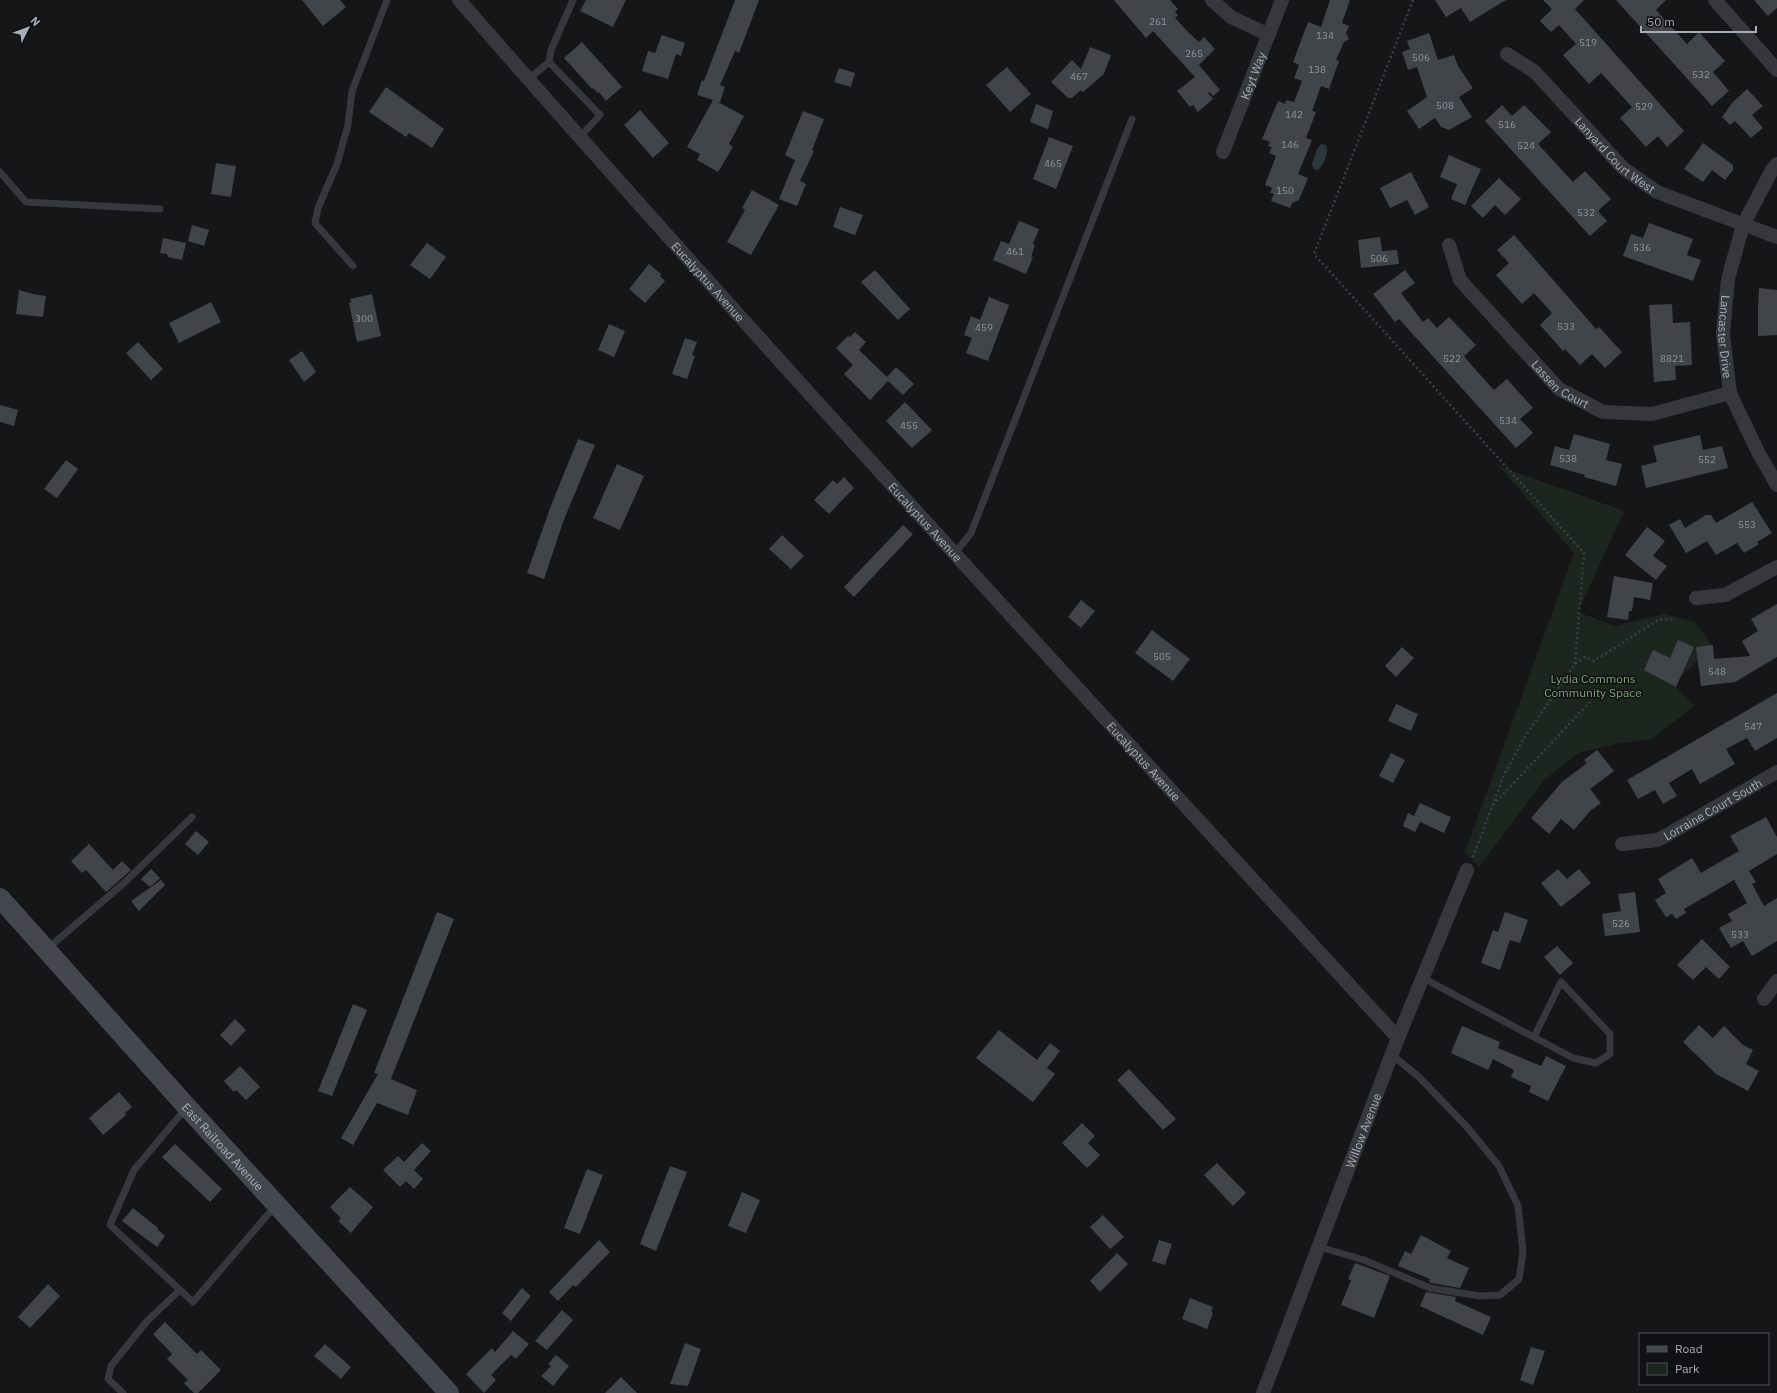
<svg xmlns="http://www.w3.org/2000/svg" width="1777" height="1393" font-family="'IBM Plex Sans',sans-serif">
	<style>
		.green { fill: #1d261e }
		.water { fill: #2b373d }
		.building { fill: #414448 }
		.lines { fill: none; stroke-linecap: round; stroke-linejoin: round }
		.path { stroke: #3c3f44; stroke-width: 2.5; stroke-dasharray: 2 3; stroke-linecap: butt }
		.lane { stroke: #36383d; stroke-width: 7 }
		.street { stroke: #36383d; stroke-width: 14 }
		.secondary { stroke: #44474d; stroke-width: 20 }
		.labels { text-anchor: middle; dominant-baseline: central; stroke-width: 3; stroke-linejoin: round; paint-order: stroke }
		.number-label { font-size: 10px; fill: #8e949d }
		.street-label { font-size: 12px; fill: #a7aeb9; stroke: #111113 }
		.park-label { font-size: 12px; fill: #7ea57c; stroke: #111113 }
	</style>
	<rect width="100%" height="100%" fill="#161618"/>
	<!-- green -->
	<path class="green" d="M1499,466L1624,511L1578,612L1614,626L1665,614L1695,622L1713,647L1672,684L1694,706L1652,739L1619,743L1578,753L1544,780L1479,867L1465,852L1574,553Z"/>
	<!-- water -->
	<path class="water" d="M1321,144L1326,145C1330,151 1323,168 1317,170L1314,169L1312,164C1314,158 1316,149 1321,144Z"/>
	<!-- building -->
	<path class="building" d="M302,0H340L346,7L323,26Z
		M586,0H626L613,27L580,11Z
		M735,0H759L739,53L735,51L720,85L725,87L720,102H718L744,116L729,144L733,147L718,172L697,160L700,154L687,147L713,100L697,95L702,80L704,81Z
		M1114,0H1170L1178,9L1175,12L1178,15L1175,18L1189,33L1199,42L1204,37L1215,49L1199,65L1220,90L1213,96L1209,92L1208,93L1213,99L1198,112L1193,105L1190,107L1177,91L1195,77L1153,31L1146,38Z
		M1330,0H1350L1342,23L1349,26L1346,33L1349,39L1344,42L1336,60L1339,61L1329,89L1321,86L1312,111L1316,112L1306,138L1312,140L1298,174L1308,178L1299,200L1292,203L1290,208L1271,201L1274,194L1270,193L1272,188L1265,185L1276,156L1269,153L1272,147L1268,146L1270,142L1262,139L1278,101L1285,104L1286,100L1294,102L1302,81L1294,78L1299,65L1293,62L1308,22L1321,27Z
		M1435,0H1506L1470,22L1461,8L1446,17Z
		M1543,0H1584L1575,9L1684,131L1667,147L1658,136L1646,147L1620,118L1632,107L1612,85L1601,73L1589,84L1563,55L1576,44L1559,25L1551,32L1540,21L1552,9Z
		M1616,0H1666L1656,10L1687,44L1699,32L1714,49L1725,61L1713,72L1729,91L1712,106Z
		M1754,0H1777V8L1768,16Z
		M1429,33L1438,60L1454,55L1458,66L1473,88L1459,97L1472,117L1449,130L1441,127L1435,118L1419,129L1407,111L1427,97L1417,67L1408,70L1402,52L1410,49L1407,41Z
		M662,35L685,43L681,56L676,54L668,79L642,71L648,51L655,53Z
		M582,42L622,87L606,101L599,92L598,93L593,88L592,89L564,58Z
		M1090,47L1111,55L1104,74L1083,92L1081,90L1072,98H1068L1051,82L1072,60L1081,69Z
		M1007,67L1031,94L1010,112L986,85Z
		M839,68L855,73L851,87L834,82Z
		M386,87L444,129L432,148L409,133L406,137L369,112Z
		M1747,89L1763,106L1752,115L1763,128L1751,138L1735,121L1730,125L1722,117L1732,103Z
		M1036,104L1053,111L1048,129L1030,122Z
		M1502,105L1512,116L1524,105L1551,132L1538,144L1573,182L1585,171L1611,199L1598,211L1607,221L1590,236L1485,121Z
		M640,110L669,143L653,158L624,125Z
		M803,111L824,119L812,150L814,151L800,181L806,184L797,206L779,199L795,160L785,155Z
		M1049,137L1073,146L1056,189L1033,179Z
		M1703,143L1733,165V170L1725,180L1712,170L1703,182L1684,169Z
		M1449,155L1481,169L1465,205L1451,199L1457,184L1440,177Z
		M216,163L236,166L231,197L211,194Z
		M1411,172L1429,207L1415,215L1407,200L1390,208L1380,188Z
		M1499,178L1521,199L1505,215L1495,205L1483,218L1471,206Z
		M752,190L779,205L751,255L727,242L745,210L742,208Z
		M840,207L863,215L855,235L833,227Z
		M1019,221L1039,229L1033,244L1035,245L1031,257H1033L1026,274L993,260L1001,241L1009,244Z
		M1649,223L1693,239L1687,255L1701,260L1693,281L1623,256L1631,234L1643,238Z
		M192,225L209,230L204,246L188,241Z
		M1514,235L1596,329L1599,327L1622,352L1605,368L1592,354L1580,365L1565,349L1563,351L1540,325L1552,313L1534,293L1522,304L1496,275L1509,263L1497,250Z
		M1380,237L1382,251L1397,250L1399,264L1361,268L1358,240Z
		M163,238L186,243L182,260L168,257L167,254L160,253Z
		M427,243L446,257L430,279L410,265Z
		M649,264L661,274L660,276L665,281L645,303L629,289Z
		M875,270L910,309L898,320L861,282Z
		M1405,270L1415,283L1401,293L1423,322L1428,318L1437,328L1449,317L1476,345L1464,356L1474,368L1494,390L1507,379L1533,408L1520,419L1533,433L1516,448L1399,319L1395,322L1373,294Z
		M1759,288L1777,290V335L1758,336V306Z
		M19,290L33,294L46,296L43,317L16,314Z
		M372,294L381,336L357,342L349,303L351,302L350,299Z
		M989,297L1009,305L988,361L966,353L972,338L964,335L971,316L980,320Z
		M211,302L221,322L179,343L169,323Z
		M1672,304L1673,323L1690,322L1692,365L1675,366L1676,380L1654,382L1649,305Z
		M609,324L625,331L614,357L598,350Z
		M855,332L866,342L859,350L887,377L896,367L914,384L903,395L888,381L870,400L844,374L853,365L836,348L848,336L850,337Z
		M685,338L697,342L692,355L695,356L687,379L672,374Z
		M138,342L163,369L151,380L126,353Z
		M302,351L316,372L304,382L289,360Z
		M905,402L932,430L912,448L886,421Z
		M0,405L18,410L14,426L0,422Z
		M1574,434L1610,444L1606,460L1622,464L1616,486L1584,477L1585,475L1550,465L1555,446L1569,450Z
		M1700,435L1703,450L1722,446L1728,468L1646,488L1641,466L1657,462L1653,446Z
		M578,439L595,445L563,522L544,579L527,573L552,503Z
		M66,460L78,469L57,498L44,489Z
		M617,464L644,476L620,530L593,518Z
		M844,477L854,488L829,514L814,500L833,480L837,484Z
		M1752,502L1772,533L1757,542L1759,544L1744,553L1737,543L1716,555L1707,541L1686,553L1669,525L1680,519L1685,528L1706,515H1711L1716,523Z
		M903,525L913,534L854,597L844,587Z
		M1647,527L1665,541L1653,556L1667,566L1656,580L1625,555Z
		M782,535L804,556L791,569L769,549Z
		M1614,576L1653,583L1650,600L1634,597L1632,611H1629L1628,620L1607,617Z
		M1081,600L1095,611L1081,628L1068,617Z
		M1777,604V657L1735,682L1701,686L1696,647L1713,645L1714,659L1750,656L1742,641L1758,631L1751,619Z
		M1152,630L1190,659L1173,681L1135,653Z
		M1678,640L1694,647L1676,687L1644,670L1653,650L1670,658Z
		M1402,647L1414,658L1396,677L1385,666Z
		M1777,693V738L1755,751L1747,738L1726,749L1735,764L1700,784L1692,769L1669,783L1677,796L1663,804L1655,790L1638,799L1627,780Z
		M1396,704L1418,714L1411,731L1388,721Z
		M1597,750L1614,771L1590,789L1601,803L1590,811L1574,830L1561,819L1549,834L1531,818L1562,782L1587,763L1584,760Z
		M1391,753L1405,760L1393,783L1379,776Z
		M1420,803L1451,817L1444,833L1420,822L1415,832L1403,826L1408,813L1414,816Z
		M1766,817L1777,837V854L1749,871L1756,882L1752,884L1764,906L1777,898V941L1752,956L1743,941L1731,948L1719,928L1732,921L1728,914L1747,903L1734,880L1684,909L1686,913L1676,919L1672,914L1666,917L1655,900L1666,893L1658,879L1692,858L1701,873L1723,860L1739,851L1730,836Z
		M196,831L209,842L198,855L185,844Z
		M89,844L113,870L122,861L131,870L106,892L86,870L82,873L71,861Z
		M151,869L160,878L150,887L141,879Z
		M1558,869L1567,879L1579,869L1591,883L1561,907L1541,883Z
		M161,880L165,885L139,911L131,901Z
		M1635,892L1640,932L1605,936L1602,914L1621,911L1618,894Z
		M437,912L454,919L391,1079L417,1090L408,1115L377,1103L353,1145L341,1138L378,1074L374,1073Z
		M1505,912L1528,920L1520,943L1510,940L1500,970L1481,963L1493,930L1498,932Z
		M1702,939L1730,967L1719,979L1706,967L1693,980L1677,965Z
		M1557,946L1573,963L1560,975L1544,957Z
		M353,1004L367,1010L332,1096L318,1091Z
		M235,1019L246,1030L231,1046L220,1035Z
		M1699,1025L1713,1038L1724,1026L1743,1045L1753,1050L1746,1064L1759,1071L1748,1091L1716,1074L1683,1042Z
		M1462,1026L1500,1042L1498,1048L1541,1066L1546,1056L1566,1066L1548,1101L1529,1092L1531,1086L1511,1077L1514,1070L1493,1059L1488,1070L1451,1053Z
		M999,1030L1037,1060L1050,1043L1060,1051L1047,1068L1055,1074L1033,1102L976,1058Z
		M240,1066L260,1087L246,1100L236,1090L234,1092L224,1081Z
		M1129,1069L1176,1119L1163,1130L1117,1080Z
		M119,1092L132,1107L125,1113L126,1115L103,1135L89,1118Z
		M1082,1123L1095,1136L1088,1143L1100,1155L1087,1168L1062,1143Z
		M422,1143L431,1151L414,1170L423,1179L414,1189L406,1181L400,1187L383,1170L398,1156L404,1162Z
		M175,1144L222,1189L210,1202L162,1157Z
		M1217,1163L1246,1193L1233,1206L1204,1175Z
		M670,1166L687,1172L656,1251L640,1244Z
		M587,1169L603,1175L580,1234L564,1228Z
		M350,1187L373,1207L351,1233L338,1221L341,1218L330,1207Z
		M742,1192L760,1200L746,1233L728,1226Z
		M133,1208L158,1228L157,1229L165,1236L157,1247L122,1221Z
		M1103,1215L1124,1237L1110,1249L1090,1227Z
		M1421,1235L1451,1251L1447,1258L1469,1268L1460,1288L1431,1283L1429,1282L1430,1279L1398,1266L1405,1251L1411,1254Z
		M599,1240L610,1252L576,1287L573,1285L558,1301L549,1292Z
		M1159,1240L1172,1244L1165,1265L1152,1261Z
		M1117,1253L1128,1264L1100,1292L1090,1281Z
		M1355,1263L1390,1276L1374,1318L1341,1305L1351,1280L1348,1279Z
		M48,1284L60,1296L30,1328L18,1317Z
		M522,1288L531,1296L511,1321L502,1313Z
		M1426,1292L1456,1297L1455,1301L1491,1317L1483,1335L1420,1306Z
		M1190,1298L1213,1307L1211,1312L1213,1313L1207,1329L1182,1319Z
		M562,1310L573,1320L547,1350L535,1341Z
		M165,1322L197,1354L201,1350L221,1370L198,1393H194L184,1383L188,1380L167,1359L172,1354L153,1334Z
		M513,1331L529,1344L516,1359L511,1355L491,1375L496,1380L484,1393L466,1374L492,1348L495,1352Z
		M685,1343L701,1349L688,1386L670,1384Z
		M325,1344L351,1367L341,1379L314,1356Z
		M1531,1347L1545,1351L1533,1385L1520,1380Z
		M556,1355L569,1366L553,1386L541,1376L551,1366L548,1364Z
		M621,1377L637,1393H605Z"/>
	<g class="lines">
		<!-- path -->
		<path class="path" d="M1413,0L1314,254L1584,553L1575,664
			M1493,805L1590,702
			M1473,857L1504,775L1524,738L1575,664L1585,657L1594,661L1658,620L1674,619"/>
		<!-- lane -->
		<path class="lane" d="M549,62L600,115L580,137
			M529,79L549,62L551,50L573,0
			M0,172L26,202L160,209
			M353,266L315,223L318,208L337,164L348,125L352,91L387,0
			M955,553L971,533L1132,119
			M47,949L124,883L192,817
			M1423,978L1573,1058L1596,1063L1610,1054V1034L1561,982L1534,1037
			M186,1108L134,1170L110,1225L193,1302L276,1205
			M1319,1247L1364,1260L1430,1288L1480,1296L1500,1295L1519,1279L1523,1252L1518,1206L1499,1166L1467,1127L1419,1077L1392,1055
			M123,1393L108,1379L111,1366L147,1321L180,1290"/>
		<!-- street -->
		<g class="street">
			<path id="s1" d="M459,0C766,351 1083,694 1398,1038"/>
			<path d="M1212,0L1231,17L1269,35"/>
			<path d="M1715,0L1777,70"/>
			<path id="s2" d="M1507,54L1535,72L1623,168L1657,192L1777,237"/>
			<path id="s3" d="M1223,152L1282,0"/>
			<path id="s4" d="M1777,164L1772,170L1743,225L1728,279L1723,334L1730,393L1758,452L1777,485"/>
			<path id="s5" d="M1449,245L1460,280L1559,389L1603,412L1652,414L1730,393"/>
			<path d="M1696,598L1725,595L1777,567"/>
			<path id="s6" d="M1622,844L1658,840L1777,772"/>
			<path d="M1764,999L1777,981"/>
			<path id="s7" d="M1263,1393L1398,1038L1467,870"/>
		</g>
		<!-- secondary -->
		<path class="secondary" id="s8" d="M0,898L187,1107L449,1393"/>
	</g>
	<g class="labels">
		<!-- number labels -->
		<g class="number-label">
			<text x="1158" y="21">261</text>
			<text x="1325" y="35">134</text>
			<text x="1588" y="42">519</text>
			<text x="1194" y="53">265</text>
			<text x="1421" y="57">506</text>
			<text x="1317" y="69">138</text>
			<text x="1701" y="74">532</text>
			<text x="1079" y="76">467</text>
			<text x="1445" y="105">508</text>
			<text x="1644" y="106">529</text>
			<text x="1294" y="114">142</text>
			<text x="1507" y="124">516</text>
			<text x="1290" y="144">146</text>
			<text x="1526" y="145">524</text>
			<text x="1053" y="163">465</text>
			<text x="1285" y="190">150</text>
			<text x="1586" y="212">532</text>
			<text x="1642" y="247">536</text>
			<text x="1015" y="251">461</text>
			<text x="1379" y="258">506</text>
			<text x="364" y="318">300</text>
			<text x="1566" y="326">533</text>
			<text x="984" y="327">459</text>
			<text x="1452" y="358">522</text>
			<text x="1672" y="358">8821</text>
			<text x="1508" y="420">534</text>
			<text x="909" y="425">455</text>
			<text x="1568" y="458">538</text>
			<text x="1707" y="459">552</text>
			<text x="1747" y="524">553</text>
			<text x="1162" y="656">505</text>
			<text x="1717" y="671">548</text>
			<text x="1753" y="726">547</text>
			<text x="1621" y="923">526</text>
			<text x="1740" y="934">533</text>
		</g>
		<!-- street labels -->
		<g class="street-label">
			<text stroke="none"><textPath href="#s3" startOffset="82">Keyt Way</textPath></text>
			<text stroke="none"><textPath href="#s2" startOffset="149">Lanyard Court West</textPath></text>
			<text stroke="none"><textPath href="#s1" startOffset="376">Eucalyptus Avenue</textPath></text>
			<text stroke="none"><textPath href="#s4" startOffset="184">Lancaster Drive</textPath></text>
			<text stroke="none"><textPath href="#s5" startOffset="182">Lassen Court</textPath></text>
			<text stroke="none"><textPath href="#s1" startOffset="700">Eucalyptus Avenue</textPath></text>
			<text stroke="none"><textPath href="#s1" startOffset="1024">Eucalyptus Avenue</textPath></text>
			<text stroke="none"><textPath href="#s6" startOffset="99">Lorraine Court South</textPath></text>
			<text stroke="none"><textPath href="#s7" startOffset="281">Willow Avenue</textPath></text>
			<text stroke="none"><textPath href="#s8" startOffset="334">East Railroad Avenue</textPath></text>
		</g>
		<!-- park labels -->
		<g class="park-label">
			<text x="1593" y="678">Lydia Commons<tspan x="1593" dy="14">Community Space</tspan></text>
		</g>
	</g>
	<!-- legend -->
	<rect x="1639" y="1333" width="130" height="52" fill="#111113" stroke="#4d5055"/>
	<rect x="1647" y="1346" width="20" height="6" fill="#44474d" stroke="#4d5055"/>
	<text x="1675" y="1353" font-size="12" fill="#a7aeb9">Road</text>
	<rect x="1647" y="1363" width="20" height="12" fill="#1d261e" stroke="#4d5055"/>
	<text x="1675" y="1373" font-size="12" fill="#a7aeb9">Park</text>
	<!-- north arrow -->
	<g transform="translate(28 28) rotate(48)" stroke="#111113" stroke-width="3" paint-order="stroke">
	<path d="M0-3L7 15L0 10L-7 15Z" fill="#a7aeb9"/>
	<text y="-6" font-size="11" font-weight="bold" text-anchor="middle" fill="#a7aeb9">N</text>
	</g>
	<!-- scale -->
	<path d="M1641 26v6h115v-6" fill="none" stroke="#a7aeb9" stroke-width="2"/>
	<text x="1647" y="26" font-size="12" fill="#a7aeb9" stroke="#111113" stroke-width="3" paint-order="stroke">50 m</text>
</svg>
